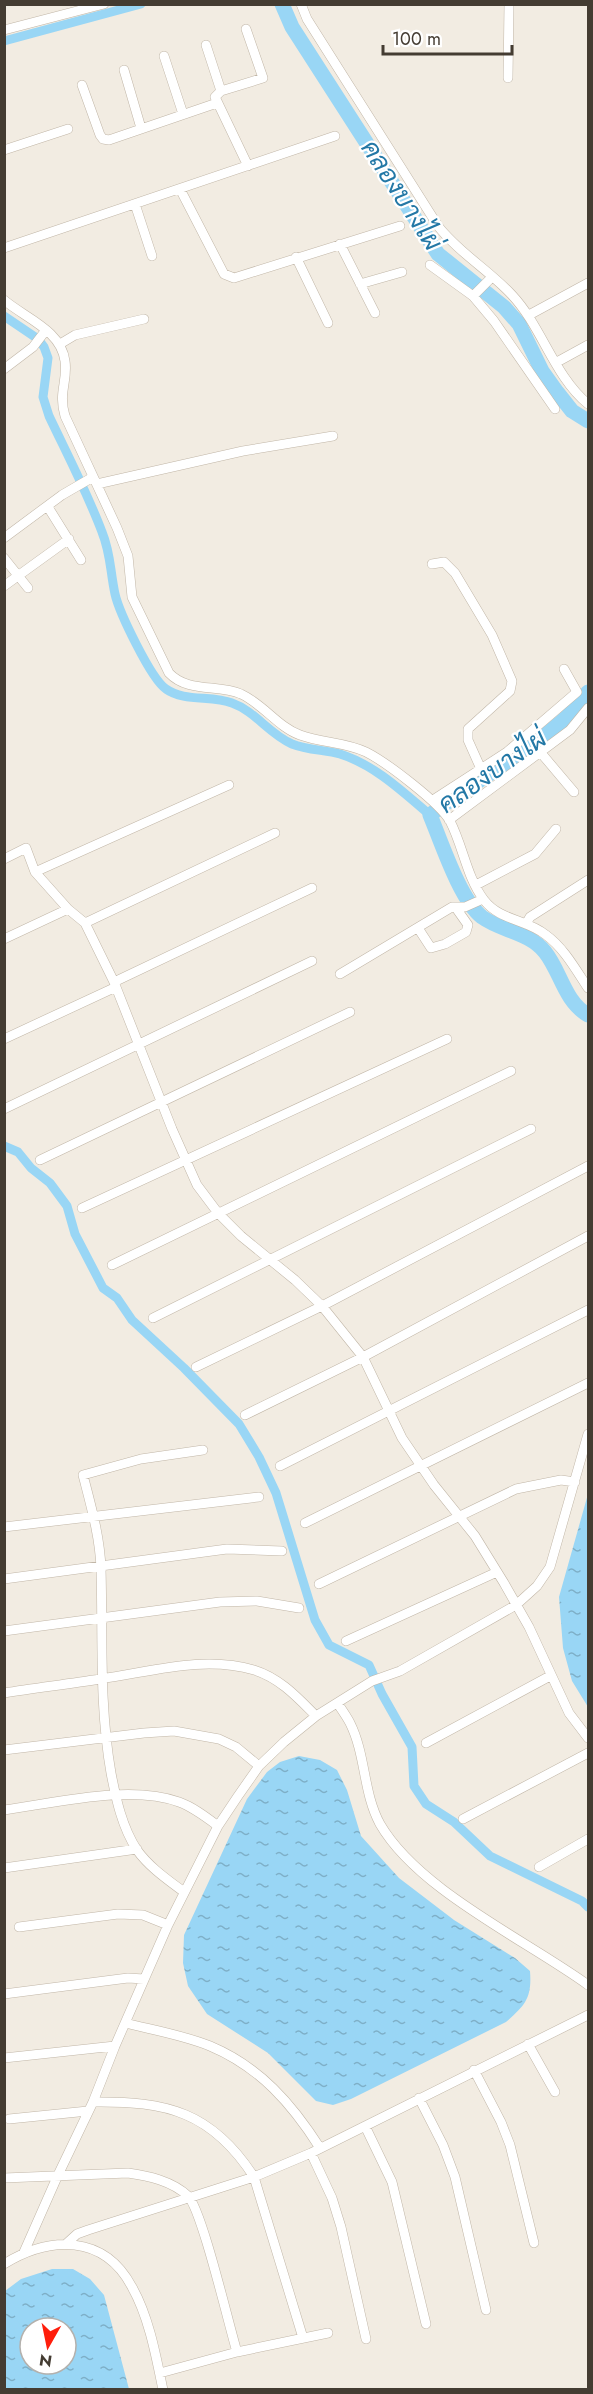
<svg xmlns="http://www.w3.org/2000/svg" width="593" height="2394" font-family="Jost,Sarabun,sans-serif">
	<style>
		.water { fill: url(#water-ripples); fill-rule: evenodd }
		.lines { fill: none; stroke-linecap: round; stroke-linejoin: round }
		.canal { stroke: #99d6f5; stroke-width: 9 }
		.river { stroke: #99d6f5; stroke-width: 15 }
		.minor-casing { stroke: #c1b6a7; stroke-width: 10 }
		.minor { stroke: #fff; stroke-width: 9 }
		.labels { text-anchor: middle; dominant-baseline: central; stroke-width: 4.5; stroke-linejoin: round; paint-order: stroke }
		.water-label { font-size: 26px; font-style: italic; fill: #2378a6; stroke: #fff }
	</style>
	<defs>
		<pattern id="water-ripples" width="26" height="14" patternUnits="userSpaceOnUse" patternTransform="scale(1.5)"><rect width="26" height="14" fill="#99d6f5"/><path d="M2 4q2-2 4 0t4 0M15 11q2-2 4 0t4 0" fill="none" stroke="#7eafc7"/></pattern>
	</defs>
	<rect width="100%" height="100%" fill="#f2ece2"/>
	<!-- water -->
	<path class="water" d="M588,1494V1707L572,1681L563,1648L559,1597Z
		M299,1756L320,1760L337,1770L347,1790L361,1836L399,1878L454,1920L515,1958L530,1971C532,1997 526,2005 506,2022L351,2099L333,2105L316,2101L268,2053L207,2014L188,1986L183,1963L184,1935L247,1799L267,1772L280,1762Z
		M52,2269H73L90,2279L104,2295L129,2389H5V2291L21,2279ZM30,2328H66V2364H30Z"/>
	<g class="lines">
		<!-- canal -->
		<path class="canal" d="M4,41L141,4
			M4,316L38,339L44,347L48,358L43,397L49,416C67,454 87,492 102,532C111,554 110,571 115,594C119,612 151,679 166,689C184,702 212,695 232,703C255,711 269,734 292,744C307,750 325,750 340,754C375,765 403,792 430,815
			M4,1146L18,1152L31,1168L50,1183L67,1206L75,1234L103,1288L117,1298L132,1320L184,1368L239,1424L259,1457L276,1493L315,1620L329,1645L369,1665L382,1694L412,1747L414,1786L426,1804L454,1822L490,1856L582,1901L588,1907"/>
		<!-- river -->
		<path class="river" d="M282,4L292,27L438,254L504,307L519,324L542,371L557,392L572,411L588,421
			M588,692C579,702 571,714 560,723C520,758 472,782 430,815C441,841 460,900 482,917C501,931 529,932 545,952C561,972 564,1001 588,1015"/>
		<!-- minor casing -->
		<g class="minor-casing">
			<path id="minor" d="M301,4L307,19L438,226C459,253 489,270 512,295C542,327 554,376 588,404
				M246,29L263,78L221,91L215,97L248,166
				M4,30L104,4
				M206,45L221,91
				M164,56L183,114
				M124,70L141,128
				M508,78L509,4
				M82,85L100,135L103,139L109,140L217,103
				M4,150L68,129
				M180,189L224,274L234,278L400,226
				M135,204L152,256
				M340,244L375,313
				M4,248L335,136
				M296,257L328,323
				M430,265L473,296
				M492,277L473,296L494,321L555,409
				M360,284L402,272
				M4,300C25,318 61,330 65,361C68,381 58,392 65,416L117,528L128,556L132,597L169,673C188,693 217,684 241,694C263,704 278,727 300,735C322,743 345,742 366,752C386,762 440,803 450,821C463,846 467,878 484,900C500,921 527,919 546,935C564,948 576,970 588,988
				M529,315L588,283
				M60,344L75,335L144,319
				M557,362L588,345
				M4,369L33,347L46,330
				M97,484L243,451L333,436
				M48,507L81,560
				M4,538L62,495L93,477
				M4,558L28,588
				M432,564L444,562L455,573L492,635L512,681L510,691L468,729V740L481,769
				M4,586L69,539
				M541,753L574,792
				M433,800L507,752L577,692L564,669
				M449,820L570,730L588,708
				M4,859L26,848L35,872L68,909L85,923L114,982L172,1129L197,1185L218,1213L241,1236L295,1280L322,1306L363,1357L402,1438L434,1485L475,1536L504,1583L529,1627L569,1713L588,1738
				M35,872L229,785
				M476,885L535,854L556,829
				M85,923L275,833
				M526,924L530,917L588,880
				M418,928L431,948L445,944L466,932L468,925L456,908
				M4,939L68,909
				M340,974L452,907H465L483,899
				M114,982L312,888
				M4,1039L116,987
				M4,1109L312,961
				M40,1160L350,1012
				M82,1208L447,1039
				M112,1265L511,1071
				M153,1318L531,1129
				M196,1367L322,1306L588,1166
				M245,1415L363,1357L588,1236
				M280,1466L588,1310
				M305,1523L588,1383
				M4,1527L259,1497
				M4,1579L227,1549L282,1551
				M319,1584L516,1489L561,1480L575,1482
				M4,1631L220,1602L257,1601L299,1608
				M346,1641L497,1572
				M4,1693C36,1688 68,1684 100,1679C151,1672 203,1655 254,1670C280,1678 298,1698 316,1716
				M338,1704C342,1710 347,1717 350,1723C366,1755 363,1793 380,1824C418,1890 526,1940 588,1985
				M426,1743L550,1676
				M4,1750L144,1733L174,1731L219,1739L236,1747L259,1766
				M4,1810C56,1803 130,1784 179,1802C193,1807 206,1817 218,1826
				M463,1819L588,1753
				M539,1867L588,1839
				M4,1868L137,1849
				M184,1892C168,1880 149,1867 137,1850C122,1827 116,1799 111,1773C99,1705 103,1637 101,1569C100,1537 91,1506 83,1475L141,1459L203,1450
				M19,1927L118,1914L143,1915L168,1925
				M4,1994L128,1978L144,1979
				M125,2023C153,2030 183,2035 210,2046C260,2067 292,2104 320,2148
				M528,2044L555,2092
				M4,2058L115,2046
				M474,2070L501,2122L510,2145L534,2243
				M419,2098L443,2145L455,2177L486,2310
				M93,2102C167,2101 212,2112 254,2177L303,2338
				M9,2119L88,2111
				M365,2126L392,2182L426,2324
				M311,2153L332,2198L341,2227L366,2339
				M4,2178L128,2173C149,2176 172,2181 188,2196C202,2210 229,2326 237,2352
				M66,2244L77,2234L88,2230L254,2177L311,2153L588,2015
				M24,2252L58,2175L93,2102L115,2046L168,1925L218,1826L238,1796L259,1766L284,1742L316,1716L372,1681L400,1671L516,1605L537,1586L550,1567L588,1434
				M4,2264C50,2236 104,2234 132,2287C149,2317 156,2356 163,2390
				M160,2373L237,2352L328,2333"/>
		</g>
		<!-- minor -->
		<use href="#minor" class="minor"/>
	</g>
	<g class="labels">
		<!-- water labels -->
		<g class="water-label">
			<text transform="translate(402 195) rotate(57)">คลองบางไผ่</text>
			<text transform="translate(492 771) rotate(-35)">คลองบางไผ่</text>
		</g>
	</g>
	<!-- border -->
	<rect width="593" height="2394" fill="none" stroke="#443c32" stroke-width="12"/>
	<!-- north arrow -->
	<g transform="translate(48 2346) rotate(189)"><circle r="28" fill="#ffffff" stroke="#b4b1ad" stroke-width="1.5"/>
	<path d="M0-4.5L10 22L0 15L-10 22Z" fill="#ff1e0c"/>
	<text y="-9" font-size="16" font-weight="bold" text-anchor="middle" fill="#443c32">N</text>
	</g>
	<!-- scale -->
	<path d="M383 45v9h129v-9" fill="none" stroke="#443c32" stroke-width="3"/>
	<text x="392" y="45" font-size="18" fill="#443c32" stroke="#ffffff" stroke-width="4.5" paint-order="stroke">100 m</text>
</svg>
